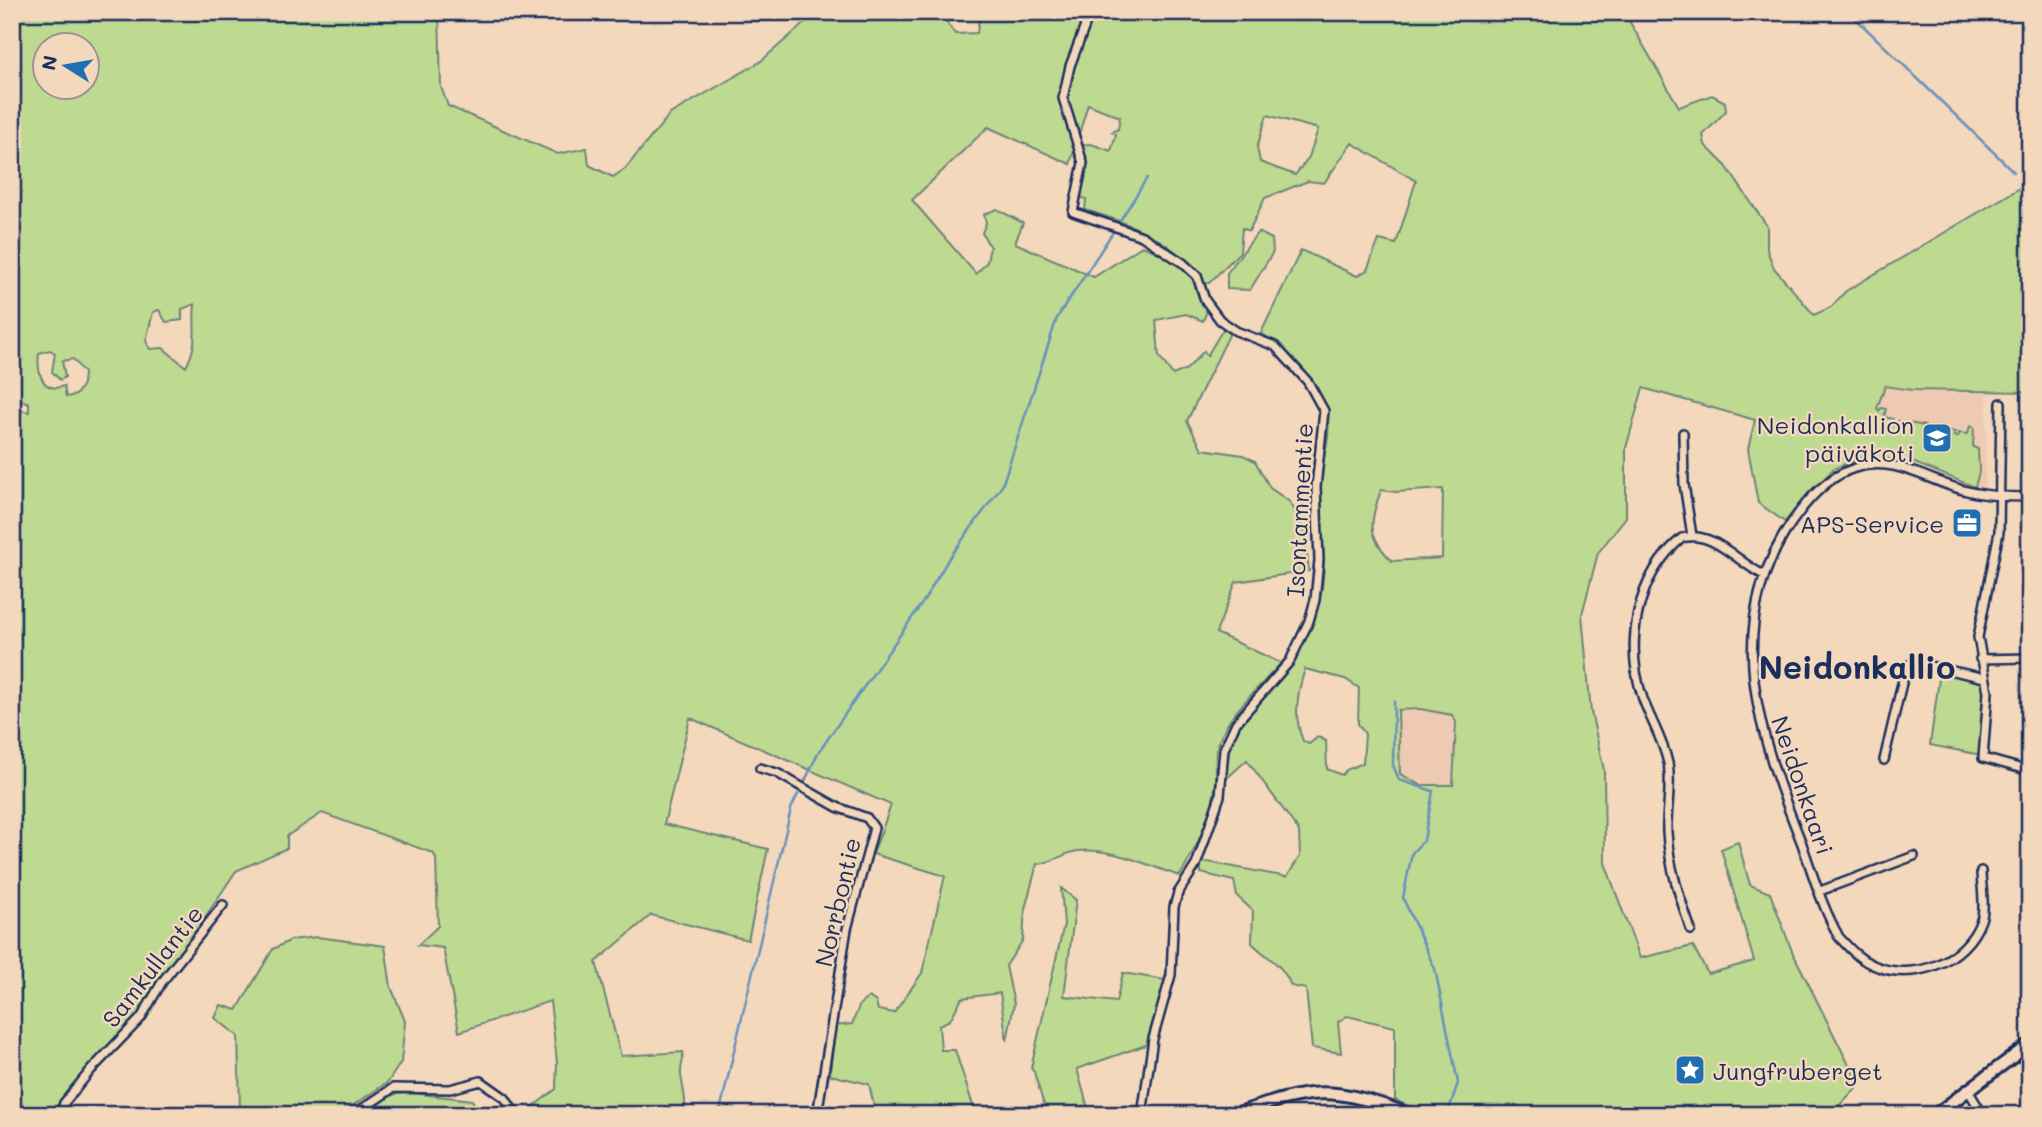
<svg xmlns="http://www.w3.org/2000/svg" width="2042" height="1127" font-family="Mali,sans-serif">
	<style>
		.built { fill: #edcab1 }
		.green { fill: #beda91; stroke: #6c8478; stroke-width: 2; fill-rule: evenodd }
		.lines { fill: none; stroke-linecap: round; stroke-linejoin: round }
		.stream { stroke: #6792bc; stroke-width: 2.5 }
		.street-casing { stroke: #1b2f5e; stroke-width: 12 }
		.secondary-casing { stroke: #1b2f5e; stroke-width: 16 }
		.street { stroke: #f4d8bb; stroke-width: 7 }
		.secondary { stroke: #f4d8bb; stroke-width: 10 }
		.labels { text-anchor: middle; dominant-baseline: central; stroke-width: 5; stroke-linejoin: round; paint-order: stroke }
		.poi-label { font-size: 24px; fill: #1b2f5e; stroke: #f4d8bb; text-anchor: end }
		.street-label { font-size: 24px; fill: #1b2f5e; stroke: #f4d8bb }
		.district-label { font-size: 32px; font-weight: bold; fill: #1b2f5e; stroke: #f4d8bb }
	</style>
	<rect width="100%" height="100%" fill="#f4d8bb"/>
	<filter id="ink" filterUnits="userSpaceOnUse"><feTurbulence type="fractalNoise" baseFrequency=".0143" numOctaves="2"/><feDisplacementMap in="SourceGraphic" scale="14" xChannelSelector="R" yChannelSelector="G"/><feConvolveMatrix kernelMatrix="1 2 1 2 8 2 1 2 1" color-interpolation-filters="sRGB"/></filter>
	<g filter="url(#ink)">
		<!-- built -->
		<path class="built" d="M1884,386L1912,390H1984L1987,393L1985,490L1975,487L1976,476L1890,439L1877,408Z
			M1398,709L1452,715L1457,738L1454,785H1420L1400,774Z"/>
		<!-- green -->
		<path class="green" d="M12,12H439L441,87L448,106L558,154L587,148L589,165L613,177L625,169L670,114L760,62L807,21L803,12H939L955,34L977,33L979,19C1024,7 1045,9 1087,27L1088,18L1101,21L1100,12H1624L1679,107L1712,95L1725,102L1726,111L1703,135L1705,145L1726,166L1767,226V250L1774,268L1814,315L1831,307L1846,291L2030,182V392L1912,390L1885,386L1877,408L1879,411L1881,408L1886,409L1884,417L1893,419L1892,425H1897L1898,421L1925,426L1923,433L1935,436L1937,428L1955,432L1954,436L1958,437L1959,433L1968,434L1970,426L1974,427L1973,447L1978,449L1979,472L1975,487L1907,460L1860,458L1833,469L1785,522L1758,503L1748,449L1755,420L1643,388L1626,448V517L1598,553L1582,614L1591,712L1604,770L1605,863L1640,958L1693,946L1708,974L1754,961L1721,849L1738,842L1750,885L1770,893L1792,951L1859,1085L1830,1115H1428L1395,1100V1027L1347,1016L1338,1022L1341,1053L1312,1048L1306,989L1291,986C1282,963 1269,960 1252,943L1253,911L1237,896L1234,881L1201,873V863L1208,862L1287,877L1300,856L1299,831L1247,760L1226,779C1221,720 1282,689 1305,639C1313,621 1322,598 1323,578C1326,549 1318,517 1319,487C1320,464 1333,436 1327,414C1319,380 1290,350 1261,333L1301,250L1357,276L1367,270L1379,240L1396,244L1416,181L1352,143L1324,183L1308,181L1265,198L1249,231L1242,228L1240,252L1209,283H1203C1177,241 1131,223 1085,210L1086,199L1080,197L1086,167L1081,145L1091,144L1111,151L1116,134L1112,132L1118,129L1120,117L1088,104L1070,164L988,127L912,200L976,274L987,262L990,247L982,233L986,223L984,214L997,209L1023,223L1015,243L1094,277L1142,246L1167,256L1191,275L1207,311L1203,321L1186,314L1156,320L1159,356L1173,375L1187,369L1204,351L1207,356L1223,329L1230,333L1187,421L1202,449L1243,455L1255,461L1270,488L1290,502L1296,513L1304,529L1309,571L1236,582L1216,633L1281,663C1260,687 1228,713 1218,744C1213,757 1217,767 1216,781C1214,810 1195,851 1180,876C1149,866 1111,847 1078,851C1063,853 1053,863 1037,864L1025,909L1023,940L1006,966L1014,1004L1007,1041L1000,993L962,998L950,1020L939,1025L941,1050H955L976,1115H876L869,1084L830,1075L835,1026L852,1024L860,1004L869,997L876,1002L878,1010L894,1013L922,973L945,876L873,854L891,805L690,718L664,824L768,849L748,940L651,915L596,962L621,1056L683,1052C684,1061 680,1067 681,1075C683,1091 687,1099 684,1115H522L556,1089L557,1062L550,1001L459,1032L443,948L418,945L438,926L436,858L433,853L322,813L287,836V848L236,871L137,1019L62,1101L56,1115H12V408L29,412V403L12,397ZM46,46H88V88H46ZM1267,115L1318,129L1309,157L1295,175L1260,162L1257,147ZM195,304C192,330 200,339 186,367L163,348L150,349L146,341L153,312L159,310L166,322L182,320V309ZM50,350L55,353L52,372L60,380L65,377L62,361L73,359L84,373L83,384L76,395L66,397L64,386C41,394 37,371 39,353ZM1443,489L1442,558L1392,561C1366,534 1370,523 1381,490L1396,492ZM1305,669L1345,679L1359,688L1358,724L1365,734L1363,763L1346,770L1342,775L1327,769L1326,741L1318,737L1309,744L1303,741C1293,716 1297,694 1305,669ZM1420,709L1452,715L1456,722L1453,785H1420L1400,774L1398,710Z
			M1258,232L1272,239L1273,252L1250,290L1227,289V273Z
			M1940,672L1982,683L1985,714L1981,755L1930,745Z
			M1061,888L1076,900L1064,996L1116,1002L1123,973L1165,980L1146,1045L1077,1069L1090,1115H1047L1034,1072L1031,1068L1064,924Z
			M317,937L385,946L391,987L405,1021L401,1062L388,1082L346,1110L327,1115H245L240,1108L238,1036L215,1018L221,1005L237,1010L273,949L291,940Z
			M411,1093L472,1100L480,1115H360L395,1094Z"/>
		<g class="lines">
			<!-- stream -->
			<path class="stream" d="M1849,12L2014,172
				M2020,178L2023,181
				M2030,187V188
				M1121,219L1147,178
				M1394,701L1393,765L1399,780L1433,791L1424,840L1412,853L1403,898L1435,969L1458,1083L1447,1115
				M805,781L818,753L923,602L949,558L1002,486L1057,318L1113,232
				M719,1115L791,809L798,794"/>
			<!-- street casing -->
			<g class="street-casing">
				<path id="street" d="M1079,12L1085,26L1070,66L1063,98L1083,163L1073,212L1142,236L1183,263L1197,276L1205,300L1220,320L1236,331L1275,346L1308,382L1324,411L1316,487L1319,560L1315,600L1309,621L1290,661L1236,723L1224,749L1220,796L1196,865L1178,893L1174,907L1171,975L1153,1039L1142,1115
					M2001,403L1999,532L1978,637L1988,692L1983,758L2030,771
					M1683,433L1684,484L1692,536
					M1980,659L2030,658
					M1884,760L1906,666L1916,663L1985,678
					M760,768L777,773L837,807L867,818L874,828L847,929L817,1115
					M1981,871C1981,886 1986,906 1981,920C1966,962 1913,983 1873,965C1859,959 1850,949 1839,937C1823,909 1813,875 1802,844C1760,738 1720,626 1792,522C1808,499 1828,476 1855,468C1897,455 1928,482 1967,491C1987,496 2008,497 2030,497
					M1820,891L1914,856
					M1691,930C1680,898 1669,867 1667,832C1666,810 1672,786 1668,763C1663,740 1651,721 1643,699C1624,644 1636,576 1682,538C1715,530 1736,562 1764,575
					M1968,1090L1983,1115
					M60,1115L64,1103L91,1070L141,1018L162,982L223,905
					M353,1115L393,1088L450,1089L481,1081L505,1098L516,1115"/>
			</g>
			<!-- secondary casing -->
			<g class="secondary-casing">
				<path id="secondary" d="M1233,1115C1314,1087 1330,1085 1411,1115
					M1935,1115L2030,1044"/>
			</g>
			<!-- street -->
			<use href="#street" class="street"/>
			<!-- secondary -->
			<use href="#secondary" class="secondary"/>
		</g>
	</g>
	<!-- icons -->
	<defs>
		<g id="school-square" transform="scale(1.575)"><rect x="-9" y="-9" width="18" height="18" rx="4" fill="#1f6fb2" stroke="#f4d8bb"/><path d="M0-5L7-2L0 1L-7-2ZM-4 1L0 2.5L4 1V4Q0 6-4 4Z" fill="#fff"/></g>
		<g id="office-square" transform="scale(1.575)"><rect x="-9" y="-9" width="18" height="18" rx="4" fill="#1f6fb2" stroke="#f4d8bb"/><path d="M-6-3h4V-5.5h4V-3h4V5H-6ZM-1-4.5V-3h2v-1.5ZM-6 0V1H6V0Z" fill="#fff"/></g>
		<g id="sight-square" transform="scale(1.575)"><rect x="-9" y="-9" width="18" height="18" rx="4" fill="#1f6fb2" stroke="#f4d8bb"/><path d="M0-6L1.8-2.2L6-1.7L2.9 1.2L3.7 5.4L0 3.3L-3.7 5.4L-2.9 1.2L-6-1.7L-1.8-2.2Z" fill="#fff"/></g>
	</defs>
	<g fill-rule="evenodd">
		<use href="#school-square" x="1937" y="438"/>
		<use href="#office-square" x="1967" y="523"/>
		<use href="#sight-square" x="1690" y="1070"/>
	</g>
	<g class="labels">
		<!-- poi labels -->
		<g class="poi-label">
			<text x="1914" y="424">Neidonkallion<tspan x="1914" dy="28">päiväkoti</tspan></text>
			<text x="1944" y="523">APS-Service</text>
			<text x="1713" y="1070" text-anchor="start">Jungfruberget</text>
		</g>
		<!-- street labels -->
		<g class="street-label">
			<text transform="translate(1299 510) rotate(-87)">Isontammentie</text>
			<text transform="translate(1803 785) rotate(71)">Neidonkaari</text>
			<text transform="translate(837 902) rotate(-77)">Norrbontie</text>
			<text transform="translate(152 966) rotate(-52)">Samkullantie</text>
		</g>
		<!-- district labels -->
		<g class="district-label">
			<text x="1857" y="666">Neidonkallio</text>
		</g>
	</g>
	<!-- margin -->
	<rect width="2042" height="1127" fill="none" stroke="#f4d8bb" stroke-width="42"/>
	<rect x="21" y="21" width="2000" height="1085" fill="none" stroke="#1b2f5e" stroke-width="2.5" filter="url(#ink)"/>
	<!-- north arrow -->
	<g transform="translate(66 66) rotate(281)"><circle r="33" fill="#f4d8bb" stroke="#9d9496" stroke-width="2"/>
	<path d="M0-5L12 26L0 18L-12 26Z" fill="#1f6fb2"/>
	<text y="-10" font-size="19" font-weight="bold" text-anchor="middle" fill="#1b2f5e">N</text>
	</g>
</svg>
